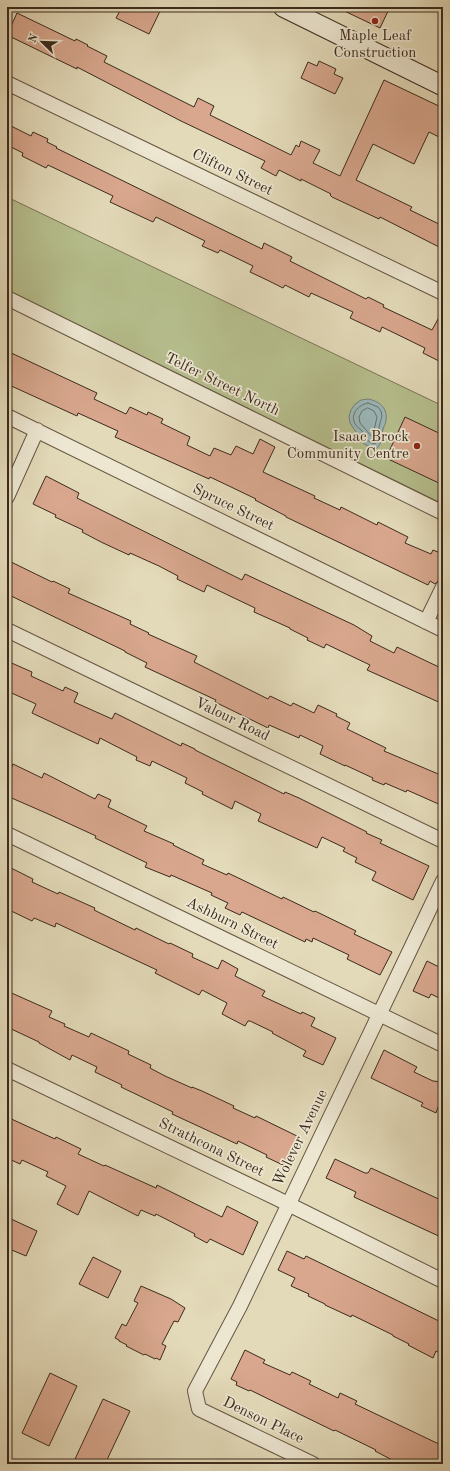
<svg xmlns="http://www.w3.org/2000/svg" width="450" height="1471" font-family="'Old Standard TT',serif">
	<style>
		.green { fill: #b6be8d; stroke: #797454 }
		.water { fill: #9ab8ba; stroke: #747f7b }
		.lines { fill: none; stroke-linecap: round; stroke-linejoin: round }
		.shore { stroke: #6b716b; stroke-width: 1 }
		.building { fill: #d8a78e; stroke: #3c2a1c }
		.street-casing { stroke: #665643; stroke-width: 16 }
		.secondary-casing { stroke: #3c2a1c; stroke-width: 21 }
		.street { stroke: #ede7d2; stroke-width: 14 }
		.secondary { stroke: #ede7d2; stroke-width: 19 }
		.poi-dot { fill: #8f2418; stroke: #ede7d2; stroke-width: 1.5 }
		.labels { text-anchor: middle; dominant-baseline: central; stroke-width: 3.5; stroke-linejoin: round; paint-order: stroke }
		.poi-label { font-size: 15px; fill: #3c2a1c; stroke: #ede7d2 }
		.street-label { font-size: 15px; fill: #3c2a1c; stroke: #ede7d2 }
	</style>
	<rect width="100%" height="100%" fill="#e3dab9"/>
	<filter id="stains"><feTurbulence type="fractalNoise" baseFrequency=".005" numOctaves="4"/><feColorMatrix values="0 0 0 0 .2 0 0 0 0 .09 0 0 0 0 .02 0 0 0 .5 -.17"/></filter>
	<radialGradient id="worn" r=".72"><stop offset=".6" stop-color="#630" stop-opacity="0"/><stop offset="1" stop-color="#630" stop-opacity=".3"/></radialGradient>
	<!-- green -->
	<path class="green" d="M7,197L443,406V504L7,290Z"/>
	<!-- water -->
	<path class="water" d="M368,399C379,401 388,408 386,420C386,423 384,426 383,429C381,437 383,443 376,449L364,444L350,423L349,416L351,410L355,404L361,400Z"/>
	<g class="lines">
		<!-- shore -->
		<path class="shore" d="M368,403L378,407L381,411L382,416L379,427L378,440L375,444C366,442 367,438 362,431C359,428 357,427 355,424C350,414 358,405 368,403Z
			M368,408L374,411L377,417L373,435L372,437L360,423L359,417L362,411Z"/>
	</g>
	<!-- building -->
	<path class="building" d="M122,7H162L149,34L116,18Z
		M336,7H390L380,28Z
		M17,13L75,41L76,39L88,45L87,46L107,56L104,62L194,107L198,98L214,106L210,115L291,155L296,145L299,147L301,141L320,150L313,163L340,176L384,80L443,108V139L429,132L414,164L373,144L356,180L412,207L410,210L443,226V249L380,217L379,219L332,197L330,195L331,194L301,179V181L279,170L276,176L261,168L265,161L181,121L77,67V69L7,35Z
		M319,61L336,69L334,74L343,78L335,94L301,78L308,62L317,66Z
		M7,124L31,136L33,132L48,139L47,142L57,147L56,148L262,249L264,243L292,257L290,261L366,299L368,297L384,305L383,307L432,330L443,310V363L423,353L425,348L382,327L380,332L350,318L353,312L311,293L309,297L285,285L283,288L267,280L250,272L253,266L220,250L218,253L202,246L205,241L156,217L153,222L110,202L113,196L48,165L46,168L22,156L23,153L7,145Z
		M7,351L97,393L94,399L126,414L130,407L147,415L148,412L163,419L161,423L190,437L187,445L210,456L214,448L231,455L236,446L253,454L260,439L275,447L263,472L315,496L314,498L340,510L341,507L377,525L378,522L408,537L405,543L431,554L433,550L443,554V573L440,579L435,584L430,581L428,585L286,517V516L255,500L256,499L229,486L210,477L209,479L115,437L118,431L78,413L77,416L7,384Z
		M405,417L443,435V485L386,458Z
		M46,476L79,493L77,498L242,580L245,574L354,625L372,636L370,641L394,653L397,647L443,669V704L367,670L370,665L326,644L324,648L307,640L308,638L290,629V628L254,612L255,608L207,585L204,592L177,579L178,576L159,566L130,553L129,555L101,542L82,532L83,530L55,517L56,515L33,504Z
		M7,560L52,582L53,581L70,589L68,593L131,621L130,624L149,633L148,634L197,656L194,662L268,699L270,696L291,706L293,703L314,713L318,705L337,714L336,716L350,723L347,729L386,748L384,751L443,776V806L407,790L406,792L385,783L384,785L372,780L373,778L345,765V766L320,754L323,746L300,735L299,738L269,725L268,728L215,702L216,700L145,667L147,663L125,652V651L7,594Z
		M7,661L32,672L31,676L63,691L65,687L78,693L74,702L112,719L115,713L181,746L182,743L195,749V750L284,794L285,792L299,798L367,832L366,833L382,840L380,843L429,866L413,900L372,880L376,872L355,862L357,858L343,851L345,848L322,837L317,848L258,821L261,814L235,801L232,809L202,794L203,792L185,783L187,778L152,761L150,766L136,760L137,757L100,738L98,744L32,713L36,704L7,691Z
		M13,764L42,778L44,773L95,799L98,794L111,800L108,807L147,826L144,831L174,844L173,845L204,860L202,864L227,875L228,873L282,899L283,897L314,912L315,911L356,931L354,934L392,952L380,975L347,959L349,955L313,938L312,942L306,939L305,942L242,912L240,915L225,908L228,903L211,895L212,893L171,875L170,877L145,867L147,863L95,838L96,836L46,813L7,796V778Z
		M7,866L33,879L32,882L58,894L59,892L95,908L94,910L135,930L136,928L169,944L170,943L193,954L192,957L218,969L222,960L238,969L235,976L265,991L262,996L301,1014L302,1012L315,1018L311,1026L336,1038L323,1065L303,1056L306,1051L272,1033L273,1032L250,1021H248L245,1026L222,1014L227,1003L202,990L199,995L155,973L157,970L56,923L55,927L34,918L32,921L7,909Z
		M427,961L443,969V1000L431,994L429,998L413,991Z
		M7,991L52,1011L49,1017L65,1024L64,1026L89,1037L91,1033L129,1051L128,1054L151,1065L150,1068L165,1076L192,1088V1087L202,1091L234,1106L233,1108L255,1118L256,1116L299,1137L285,1166L266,1157L267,1155L238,1141L237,1144L172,1114L173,1112L121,1087L122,1085L95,1072L97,1067L72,1055L70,1060L39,1043V1042L7,1027Z
		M384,1050L417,1067L414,1072L433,1081L443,1082V1110L438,1107L436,1113L421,1106L423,1103L371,1078Z
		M7,1117L55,1139L56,1137L81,1149L78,1154L104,1166L105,1165L156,1188L157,1185L222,1217L227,1206L258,1222L243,1255L210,1239L207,1243L194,1236L195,1234L156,1214L155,1216L141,1210L138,1216L89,1191L78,1215L57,1204L66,1186L46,1176L48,1172L22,1160L20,1164L7,1158Z
		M335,1159L365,1173H368L371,1168L443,1201V1238L354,1197L356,1192L326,1178Z
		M11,1219L37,1231L26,1256L7,1248V1221L10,1223Z
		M287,1251L304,1259L306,1256L443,1323V1355L436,1351L433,1358L408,1345L409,1344L393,1336V1335L352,1315L351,1317L325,1305V1304L308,1296L309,1294L291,1286L295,1278L278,1270Z
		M93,1257L121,1271L108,1298L79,1284Z
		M141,1286L171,1299L185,1308L178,1322L174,1321L162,1344L166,1346L160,1360L156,1358L155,1359L145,1354L144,1355L126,1346L127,1345L119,1341V1340L115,1338L122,1324L126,1326L138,1303L134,1301Z
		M245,1350L265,1360L263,1363L290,1375L292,1372L311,1381L309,1384L338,1398L340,1393L357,1401L355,1404L443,1446V1464H400L375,1451L376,1450L335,1430L334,1431L250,1390L249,1391L236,1385L237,1382L231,1379Z
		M50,1373L77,1386L49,1446L22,1433Z
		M103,1399L130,1411L105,1464H86L75,1459Z"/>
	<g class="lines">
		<!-- street casing -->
		<g class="street-casing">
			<path id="street" d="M7,83L443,293
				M7,298L443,513
				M7,416L443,630
				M7,497L37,430
				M426,622L443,587
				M7,630L443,841
				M7,834L443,1045
				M7,1069L276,1198L443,1281
				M313,1464L199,1409L195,1391L240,1306L443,881"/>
		</g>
		<!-- secondary casing -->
		<g class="secondary-casing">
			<path id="secondary" d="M283,7L443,86"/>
		</g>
		<!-- street -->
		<use href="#street" class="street"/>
		<!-- secondary -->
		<use href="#secondary" class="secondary"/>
	</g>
	<!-- markers -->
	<g class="poi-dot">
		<circle cx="375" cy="21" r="4"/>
		<circle cx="417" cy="446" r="4"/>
	</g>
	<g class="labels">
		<!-- poi labels -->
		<g class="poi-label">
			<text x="375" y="36">Maple Leaf<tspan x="375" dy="17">Construction</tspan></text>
			<text x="409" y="437" text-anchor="end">Isaac Brock<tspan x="409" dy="17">Community Centre</tspan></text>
		</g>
		<!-- street labels -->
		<g class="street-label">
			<text transform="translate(232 173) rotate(26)">Clifton Street</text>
			<text transform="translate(222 385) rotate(26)">Telfer Street North</text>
			<text transform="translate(233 508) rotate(26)">Spruce Street</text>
			<text transform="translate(232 720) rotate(26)">Valour Road</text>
			<text transform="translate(232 924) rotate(26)">Ashburn Street</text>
			<text transform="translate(301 1138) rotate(-64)">Wolever Avenue</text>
			<text transform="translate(211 1148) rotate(26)">Strathcona Street</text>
			<text transform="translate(263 1421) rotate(26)">Denson Place</text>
		</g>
	</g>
	<!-- margin -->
	<rect width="450" height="1471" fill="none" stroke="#e3dab9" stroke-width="24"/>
	<rect x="8" y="8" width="434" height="1455" fill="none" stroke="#3c2a1c" stroke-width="2"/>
	<rect x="12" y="12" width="426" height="1447" fill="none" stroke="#3c2a1c"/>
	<!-- north arrow -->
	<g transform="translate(42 42) rotate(293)" stroke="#ede7d2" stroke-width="3" paint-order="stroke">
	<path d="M0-3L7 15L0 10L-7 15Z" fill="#3c2a1c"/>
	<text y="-6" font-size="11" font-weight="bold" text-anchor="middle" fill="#3c2a1c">N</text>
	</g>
	<rect width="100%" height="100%" filter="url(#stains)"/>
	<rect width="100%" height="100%" fill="url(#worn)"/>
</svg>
